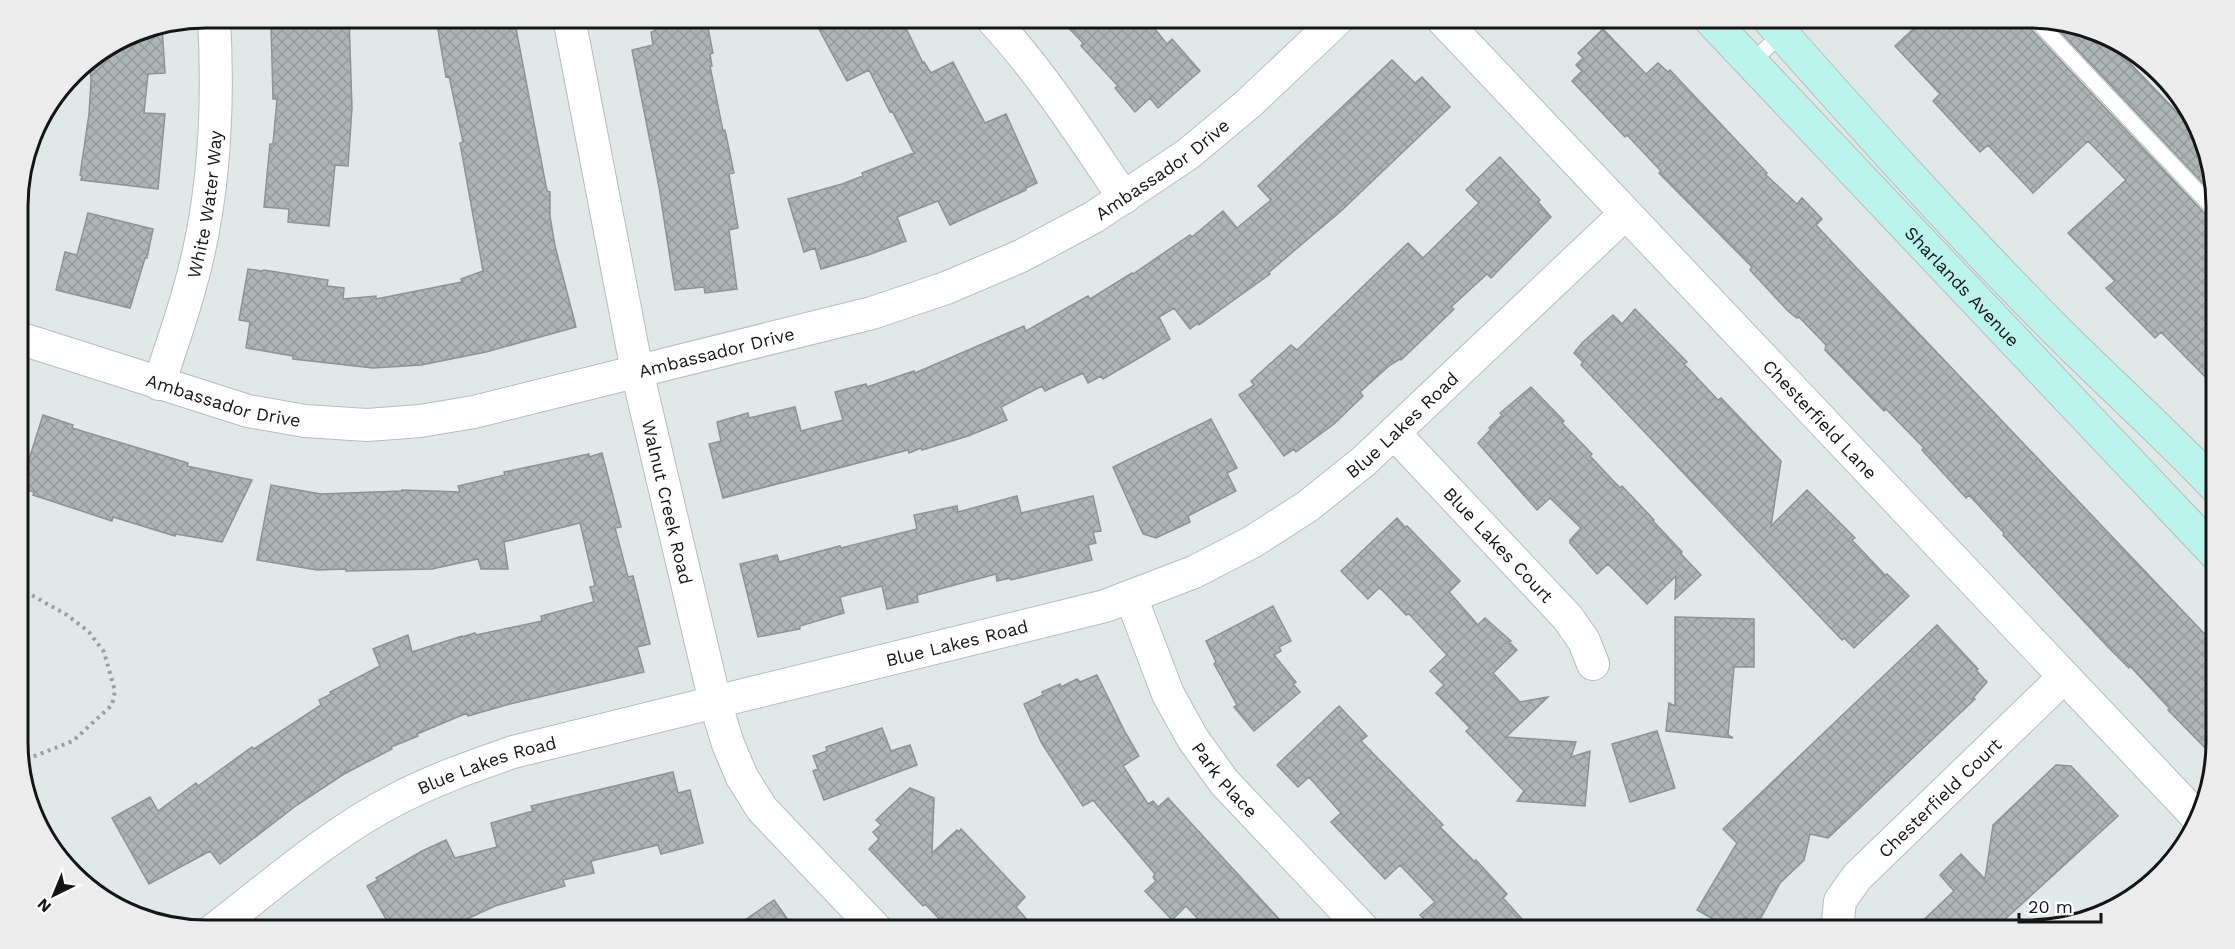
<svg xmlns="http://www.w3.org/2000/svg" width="2235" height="949" font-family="'Work Sans',sans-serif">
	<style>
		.building { fill: url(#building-cross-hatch); stroke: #8c9392; stroke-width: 1.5 }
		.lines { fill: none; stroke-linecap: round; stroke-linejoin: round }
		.lane-casing { stroke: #b6bdbc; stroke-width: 17 }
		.street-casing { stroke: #b6bdbc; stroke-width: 34 }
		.secondary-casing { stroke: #b6bdbc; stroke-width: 35 }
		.path { stroke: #9aa0a0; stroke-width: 4; stroke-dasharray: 3 4.5; stroke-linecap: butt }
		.lane { stroke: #fff; stroke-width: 15 }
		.street { stroke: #fff; stroke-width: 32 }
		.secondary { stroke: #bbf3ed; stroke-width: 33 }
		.labels { text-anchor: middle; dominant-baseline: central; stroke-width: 6; stroke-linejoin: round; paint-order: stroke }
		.street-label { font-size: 18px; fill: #141616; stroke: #fff }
		.rim { fill: none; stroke: #141616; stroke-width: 3 }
	</style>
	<defs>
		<pattern id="building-cross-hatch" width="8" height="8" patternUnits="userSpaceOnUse" patternTransform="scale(1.5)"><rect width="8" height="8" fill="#aeb5b4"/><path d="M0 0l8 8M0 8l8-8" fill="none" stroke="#959b9a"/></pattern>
	</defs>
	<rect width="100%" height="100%" fill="#e1e9e8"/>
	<!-- building -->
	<path class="building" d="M296,18H349L352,108L348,166L335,165L329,226L288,222L289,209L264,207L270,144H273L277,99H273L271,25L296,24Z
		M436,18H514L547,191L550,192V216L555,246L576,327L486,352L421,365L373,368L293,359V356L246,348L250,322L239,320L248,269L262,271L264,270L328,280L327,286L344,288L343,299L376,296V299L462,282L461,279L483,271L460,143L463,142L449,76L446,77Z
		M652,18H706L713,53L710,54L712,66H710L723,131L725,130L734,173L729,174L738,228L729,230L737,289L705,293L704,287L675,290L659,187L632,50L653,45L651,32L655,31Z
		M813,18H901L923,63L924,62L931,73L953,62L985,123L1006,114L1037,183L1026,188V190L950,225L938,201L897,217L906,241L868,255L821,269L815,248L804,252L788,199L842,184L863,176L862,173L914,153L892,111L890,112L869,70L847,81Z
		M1059,18H1146L1167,44L1172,39L1200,71L1158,108L1150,98L1135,112L1115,88L1118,86L1081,46L1083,43Z
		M1925,18H2026L2028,26L2208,217L2216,220V388L2161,332L2155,338L2106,288L2115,281L2068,233L2126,180L2088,141L2033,193L1988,145L1980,152L1933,101L1940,94L1895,46Z
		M2052,23L2100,32L2194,130L2215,183V196Z
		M162,27L165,73L148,74L144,113L165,114L158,189L81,180L82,176L80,175L89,114L91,81L90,60L135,32Z
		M1603,29L1646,74L1658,63L1668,72L1670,70L1767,173L1765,174L1797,204L1802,198L1822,219L1816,225L1830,240L2217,647V742L2214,757L2168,710L2170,709L2130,666L2129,668L2108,647L2003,535L2004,533L1969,495L1966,498L1922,450L1924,448L1886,409L1884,411L1825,350L1826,345L1799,317L1797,318L1788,311L1750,270L1752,267L1659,173L1661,171L1627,135L1625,137L1572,81L1582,71L1576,65L1583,58L1578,53Z
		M1392,60L1415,83L1422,77L1450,107L1341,211L1269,272L1270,274L1199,325L1198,323L1190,329L1174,308L1159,317L1170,339L1144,355L1103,379L1101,376L1088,383L1083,373L1045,391L1042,386L1001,407L1007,420L968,436L922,450L921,448L909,453L908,450L723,498L709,444L721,441L717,422L748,413L749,418L795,407L801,431L843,420L835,392L866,384L867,387L914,371L915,373L1024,326L1026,331L1088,296L1090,299L1132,273L1133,274L1190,235L1192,237L1223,211L1237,228L1271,200L1258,186Z
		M1500,157L1540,200L1538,202L1551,217L1491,278L1487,274L1451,307L1454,309L1401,360L1400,359L1390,365L1360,392L1363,396L1334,424L1296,452L1294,449L1284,456L1239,395L1254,385L1251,381L1291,345L1297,350L1408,243L1423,258L1479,203L1466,190Z
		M88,213L153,229L147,258H145L130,308L56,290L65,252L77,255Z
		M1635,309L1687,362L1684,364L1718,400L1721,398L1781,461L1771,526L1807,490L1855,538L1852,540L1885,575L1887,574L1909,596L1854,648L1844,638L1842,640L1581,365L1583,362L1574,353L1582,343L1613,315L1622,324Z
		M1531,387L1564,421L1562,423L1592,454L1590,456L1620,488L1622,486L1654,520L1653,521L1682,552L1681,554L1701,575L1675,599L1676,576L1647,604L1608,564L1597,574L1570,543V540L1581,528L1550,498L1537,510L1478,443L1491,429L1489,428L1502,415L1500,413Z
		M43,415L73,425L72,428L188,463L187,466L252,480L222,542L176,534L175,536L113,517L112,521L33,495L34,492L20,488Z
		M1211,419L1237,468L1227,473L1236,491L1188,516L1190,522L1156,538L1143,534L1113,467Z
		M602,453L621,527L615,528L628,577L633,576L650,644L637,647L644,672L506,705L468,716L467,713L417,734L418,736L391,747L392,749L344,774L297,805L220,864L210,851L149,884L112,818L150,797L158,811L196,783L198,786L252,747L254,749L321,705L319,700L331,694L330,692L380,666L373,649L408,635L412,652L462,636V637L475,633L476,635L542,621L541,616L594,602L590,587L595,586L580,523L504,542L508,569H481L478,559L432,569L346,571V569L317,570L257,560L271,485L321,494L402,491V490L460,492L458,486L505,475L504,472L589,454V457Z
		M1017,496L1021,513L1093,496L1101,531L1093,532L1096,543L1088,545L1092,560L1011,580L1010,578L997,581L996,574L917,595L918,602L887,609L882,586L840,597L844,613L800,626V629L758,637L740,564L777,555L779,562L840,546L841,548L917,529L914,515L957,506L958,512Z
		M1397,518L1405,527L1407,526L1460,581L1449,592L1478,625L1485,618L1511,641L1509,642L1517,650L1493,673L1520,702L1548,697L1506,737L1576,742L1571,757L1590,751L1585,806L1517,801L1524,791L1466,731L1470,728L1436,693L1444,685L1430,671L1447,655L1409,614L1406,615L1383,591L1379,588L1368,599L1341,571Z
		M1273,606L1291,641L1279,647L1281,651L1274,655L1296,682L1293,684L1300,692L1254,731L1234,707L1237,705L1214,664L1216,662L1206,641Z
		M1675,617L1754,619V667H1734L1728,735L1733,738L1666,731L1669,703L1675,706Z
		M1937,625L1978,669L1976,670L1987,682L1973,698L1975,699L1828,838L1810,834L1804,860L1780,883L1757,925L1744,918L1740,925L1731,920L1727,927L1697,910L1737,843L1723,829Z
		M1097,675L1125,732L1139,756L1123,766L1148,804L1153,801L1158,807L1168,798L1290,931H1209L1186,906L1172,920L1145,891L1156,881L1153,877L1155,874L1093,800L1083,806L1042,744L1024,704L1043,695L1042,692L1060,684L1061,687L1077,679L1080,682Z
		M1339,706L1367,736L1361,741L1443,825L1440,827L1475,862L1476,860L1507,894L1503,898L1533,931H1435L1420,915L1435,902L1400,865L1385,879L1331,822L1341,813L1309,777L1298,787L1277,765Z
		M882,728L891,751L910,745L917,765L824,800L813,771L818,769L813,756L827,751L826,747Z
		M1657,731L1675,788L1630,802L1612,744Z
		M2056,765L2071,766L2118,816L1992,931H1912L1954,891L1940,875L1961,854L1985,879L1993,825Z
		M673,772L678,793L690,790L703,843L661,854L658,845L591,861L594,873L563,880L565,886L495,906L441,931H393L367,886L378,880L376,878L422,851L446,840L455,858L497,847L491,823L533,811L531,806Z
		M910,788L934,798L932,853L957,830L959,832L961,829L1025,897L1016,907L1037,931H951L925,904L923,906L869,849L879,839L873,832L881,825L876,820Z
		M774,900L796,931H729Z"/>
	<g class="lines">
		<!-- lane casing -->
		<g class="lane-casing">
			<path id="lane" d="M2035,19L2215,210
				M1751,63L1798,18"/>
		</g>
		<!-- street casing -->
		<g class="street-casing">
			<g id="street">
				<path id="s1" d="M569,18L637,371L715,702L728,744L742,777L762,809L878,931"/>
				<path d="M991,18C1042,73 1082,136 1124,198"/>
				<path id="s2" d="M1441,18L2199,819"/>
				<path id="s3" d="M19,338L248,411L305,421L367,425L420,421L474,412L872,313L946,288L1021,256L1094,217L1188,154L1248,104L1339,18"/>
				<path id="s4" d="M159,384C170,350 182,317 191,283C215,197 219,107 214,18"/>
				<path id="s5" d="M1394,433L1568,618L1584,641L1593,664"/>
				<path id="s6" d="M1131,597L1168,694L1193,739L1224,782L1365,931"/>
				<path id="s7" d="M212,931C271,886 329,834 395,800C433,780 473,766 513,752L1105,606L1194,572L1252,542L1308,506L1364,461L1625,214"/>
				<path id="s8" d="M1837,931L1840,901L1857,877L2064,677"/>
			</g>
		</g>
		<!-- secondary casing -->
		<g class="secondary-casing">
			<g id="secondary">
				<path id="s9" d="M1709,18L2216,554"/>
				<path d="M1768,18C1859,121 1951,224 2048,322C2103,378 2162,430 2216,487"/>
			</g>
		</g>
		<!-- path -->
		<path class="path" d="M19,588L67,615L89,632L104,652L115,691L112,705L73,741L22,761L20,765"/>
		<!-- lane -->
		<use href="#lane" class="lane"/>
		<!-- street -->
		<use href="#street" class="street"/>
		<!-- secondary -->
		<use href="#secondary" class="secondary"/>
	</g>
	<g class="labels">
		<!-- street labels -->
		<g class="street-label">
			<text stroke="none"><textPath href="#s3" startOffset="1204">Ambassador Drive</textPath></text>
			<text stroke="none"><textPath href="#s4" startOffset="186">White Water Way</textPath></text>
			<text stroke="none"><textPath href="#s9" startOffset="369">Sharlands Avenue</textPath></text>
			<text stroke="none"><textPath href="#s3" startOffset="718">Ambassador Drive</textPath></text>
			<text stroke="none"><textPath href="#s3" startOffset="214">Ambassador Drive</textPath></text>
			<text stroke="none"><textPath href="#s2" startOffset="552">Chesterfield Lane</textPath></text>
			<text stroke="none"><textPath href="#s7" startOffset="1314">Blue Lakes Road</textPath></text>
			<text stroke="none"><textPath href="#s1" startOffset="494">Walnut Creek Road</textPath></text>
			<text stroke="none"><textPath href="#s5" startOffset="153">Blue Lakes Court</textPath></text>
			<text stroke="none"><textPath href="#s7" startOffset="810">Blue Lakes Road</textPath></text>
			<text stroke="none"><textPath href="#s7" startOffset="324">Blue Lakes Road</textPath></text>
			<text stroke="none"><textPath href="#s6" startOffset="207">Park Place</textPath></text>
			<text stroke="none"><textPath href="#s8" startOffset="174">Chesterfield Court</textPath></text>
		</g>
	</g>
	<!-- crop -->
	<path d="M0 0H2235V949H0ZM206 28H2028A178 178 0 0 1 2206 206V742A178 178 0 0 1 2028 920H206A178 178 0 0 1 28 742V206A178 178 0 0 1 206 28Z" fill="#ececec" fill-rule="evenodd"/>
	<path class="rim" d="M206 28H2028A178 178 0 0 1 2206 206V742A178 178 0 0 1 2028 920H206A178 178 0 0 1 28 742V206A178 178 0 0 1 206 28Z"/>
	<!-- north arrow -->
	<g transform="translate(54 895) rotate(223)" stroke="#ffffff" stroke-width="4.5" paint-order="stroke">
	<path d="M0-4.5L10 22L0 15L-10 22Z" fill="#141616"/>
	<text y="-9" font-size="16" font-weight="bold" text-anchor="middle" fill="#141616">N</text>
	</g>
	<!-- scale -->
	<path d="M2019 913v9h82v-9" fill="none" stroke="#141616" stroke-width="3"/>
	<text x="2028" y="913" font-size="18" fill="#141616" stroke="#ffffff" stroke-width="4.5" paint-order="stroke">20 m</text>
</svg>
